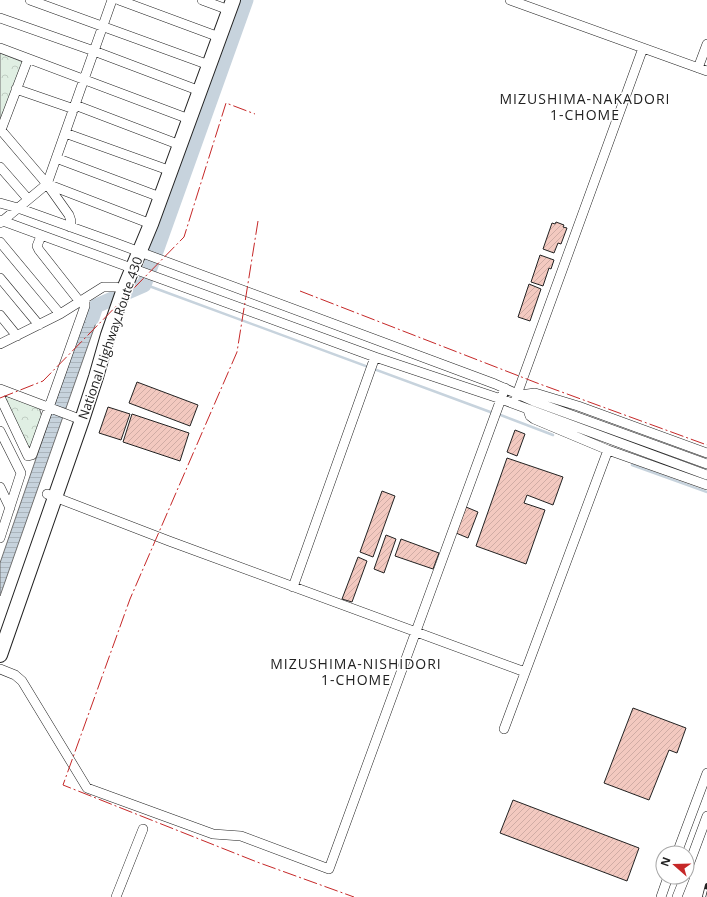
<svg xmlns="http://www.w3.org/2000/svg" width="707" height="897" font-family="'Open Sans',sans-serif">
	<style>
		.park { fill: url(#park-crowns); stroke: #6f6f6f }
		.water { fill: url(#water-rules); stroke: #6f6f6f }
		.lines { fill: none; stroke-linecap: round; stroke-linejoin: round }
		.stream { stroke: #c7d3dd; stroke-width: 2.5 }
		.river { stroke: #c7d3dd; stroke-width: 15 }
		.building { fill: url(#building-hatch); stroke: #222 }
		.minor-casing { stroke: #222; stroke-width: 10 }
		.highway-casing { stroke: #222; stroke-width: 16 }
		.minor { stroke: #fff; stroke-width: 9 }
		.highway { stroke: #fff; stroke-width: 14 }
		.rail-casing { stroke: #222; stroke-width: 4 }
		.rail { stroke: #fff; stroke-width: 2.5; stroke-dasharray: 8; stroke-linecap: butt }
		.power { stroke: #c62828; stroke-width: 1; stroke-dasharray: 14 3 2 3; stroke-linecap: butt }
		.labels { text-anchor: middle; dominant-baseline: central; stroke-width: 3; stroke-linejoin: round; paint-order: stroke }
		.street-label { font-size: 13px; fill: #222; stroke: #fff }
		.neighbourhood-label { font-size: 14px; letter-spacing: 1px; fill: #222; stroke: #fff }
	</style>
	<defs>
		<pattern id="park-crowns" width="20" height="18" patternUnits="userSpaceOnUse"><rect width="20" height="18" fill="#e0efe3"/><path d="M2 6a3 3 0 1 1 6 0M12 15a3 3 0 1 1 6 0" fill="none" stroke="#c0cdc2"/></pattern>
		<pattern id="water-rules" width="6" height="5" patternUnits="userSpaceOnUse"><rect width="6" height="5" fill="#c7d3dd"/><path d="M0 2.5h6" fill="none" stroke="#abb5bd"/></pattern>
		<pattern id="building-hatch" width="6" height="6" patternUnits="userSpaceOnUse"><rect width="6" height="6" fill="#f3c9c0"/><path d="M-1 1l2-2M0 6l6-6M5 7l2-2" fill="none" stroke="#d0aca5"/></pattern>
	</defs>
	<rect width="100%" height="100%" fill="#fff"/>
	<!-- park -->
	<path class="park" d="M0,53L23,62L0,122Z
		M3,395L39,407L42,417L31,447L27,446Z"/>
	<!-- water -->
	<path class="water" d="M105,297L0,596V563L89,305L93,301Z"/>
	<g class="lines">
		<!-- stream -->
		<path class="stream" d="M147,286H148L162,249L251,0
			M149,286L493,413
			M498,414L553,435
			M632,465L707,492"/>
		<!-- river -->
		<path class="river" d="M92,318L96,306L144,285L246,0"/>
	</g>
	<!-- building -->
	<path class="building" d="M556,222L564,225L563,227L567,228L561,244L558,243L554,253L543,249L552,223L555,224Z
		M540,255L554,260L551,269L549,268L543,286L531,282Z
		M529,284L541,289L530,321L518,317Z
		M137,382L198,405L190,426L129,403Z
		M108,407L130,414L121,440L99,433Z
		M132,414L189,433L180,461L123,442Z
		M515,430L525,434L517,456L507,452Z
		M507,458L563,477L553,505L527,495L524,503L545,510L526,564L476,546Z
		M382,491L395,496L373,557L360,552Z
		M466,507L478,512L468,538L456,533Z
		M386,535L396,539L384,573L374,569Z
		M401,539L439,553L433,569L395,556Z
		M358,557L367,561L352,602L342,599Z
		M633,708L686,728L677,753L669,750L649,800L604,783Z
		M513,800L639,848L627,881L500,833Z"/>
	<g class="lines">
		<!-- minor casing -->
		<g class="minor-casing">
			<path id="minor" d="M30,0L209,65
				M119,0L219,37
				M202,0L229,10
				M510,0L707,71
				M0,18L94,51L200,91
				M0,48L189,119
				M698,68L707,44
				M16,89L74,109
				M75,105L180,145
				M0,129L47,184L69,215L71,221L70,227
				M1,130L28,59
				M65,133L171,171
				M56,158L160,197
				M0,167L28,199
				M47,184L151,224
				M0,203L18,208L113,242L495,384L533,401L707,464
				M0,220L375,357L501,399L707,475
				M0,223L47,184L112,0
				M41,236L37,246L39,250L80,302
				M0,242L60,314
				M0,278L39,325
				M0,315L17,336
				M0,344L60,314L103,287H116
				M0,389L82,420
				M520,395L535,393L578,406L707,453
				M0,397L28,456L32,455L85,306V299
				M516,397L643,48
				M528,410L530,416L534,419L608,450L707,485
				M0,431L21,473L0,538
				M0,487L10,508
				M47,494L169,541L525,672
				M293,587L375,357
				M0,669L15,675L22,681L87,788L213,834L241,836L329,869L505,388
				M504,729L608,450
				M677,853L707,773
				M687,870L707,816
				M116,897L143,829
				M661,897L668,877
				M677,897L685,877"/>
		</g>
		<!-- highway casing -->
		<g class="highway-casing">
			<path id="highway" d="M0,655L82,420L96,377L108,335L124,289L151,224L233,0"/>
		</g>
		<!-- minor -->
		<use href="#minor" class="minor"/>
		<!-- highway -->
		<use href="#highway" class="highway"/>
		<!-- rail casing -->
		<g class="rail-casing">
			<path id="rail" d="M704,897L707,885"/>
		</g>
		<!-- rail -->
		<use href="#rail" class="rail"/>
		<!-- power -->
		<path class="power" d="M258,221L237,352L130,599L63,785L257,862L354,897
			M300,291L537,383L707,445
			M0,398L43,381L184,237L226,103L255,114"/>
	</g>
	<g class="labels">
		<!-- street labels -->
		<g class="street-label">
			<text transform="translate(110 338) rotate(-71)">National Highway Route 430</text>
		</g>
		<!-- neighbourhood labels -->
		<g class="neighbourhood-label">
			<text x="585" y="98">MIZUSHIMA-NAKADORI<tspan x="585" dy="16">1-CHOME</tspan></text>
			<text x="356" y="663">MIZUSHIMA-NISHIDORI<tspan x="356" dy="16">1-CHOME</tspan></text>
		</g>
	</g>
	<!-- north arrow -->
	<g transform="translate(675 865) rotate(290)"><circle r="19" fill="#ffffff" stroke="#a7a7a7"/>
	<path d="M0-3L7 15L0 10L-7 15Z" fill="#c62828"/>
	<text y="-6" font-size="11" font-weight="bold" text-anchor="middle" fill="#222222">N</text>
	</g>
</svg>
